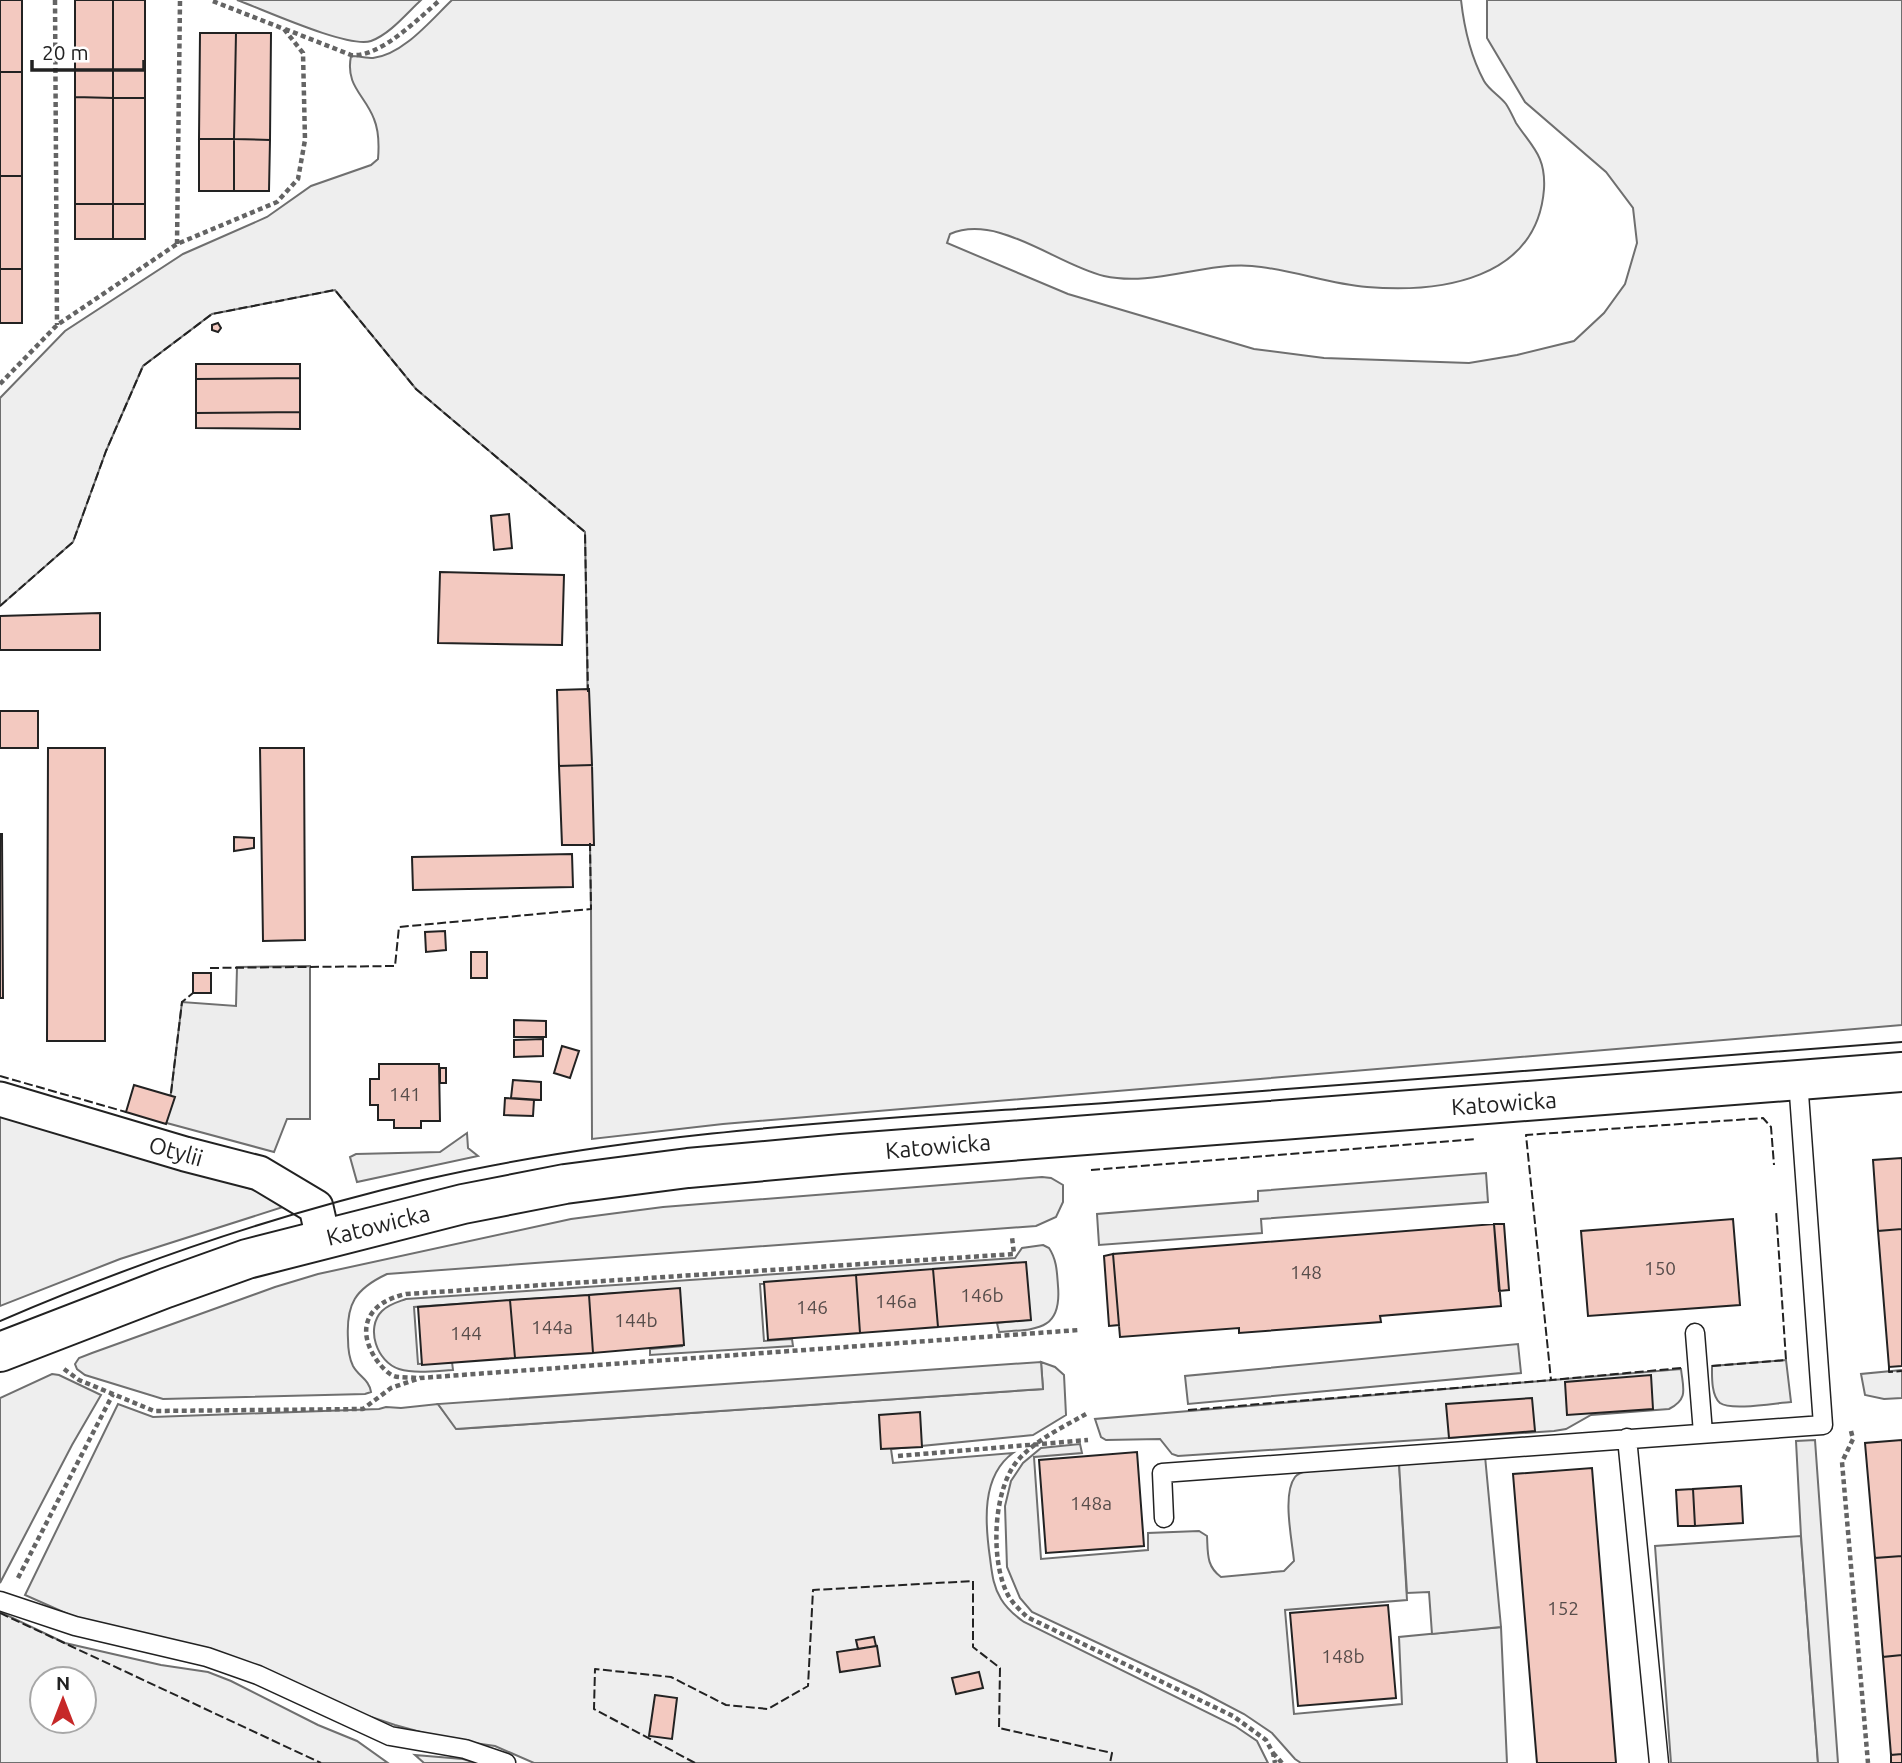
<svg xmlns="http://www.w3.org/2000/svg" width="1902" height="1763" font-family="Ubuntu,sans-serif">
	<style>
		.green { fill: #eee; stroke: #6f6f6f; stroke-width: 2; fill-rule: evenodd }
		.parking { fill: #ededed; stroke: #6f6f6f; stroke-width: 2 }
		.building { fill: #f3c9c0; stroke: #222; stroke-width: 2 }
		.lines { fill: none; stroke-linecap: round; stroke-linejoin: round }
		.lane-casing { stroke: #222; stroke-width: 21 }
		.street-casing { stroke: #222; stroke-width: 37 }
		.secondary-casing { stroke: #222; stroke-width: 42 }
		.path { stroke: #646464; stroke-width: 4.5; stroke-dasharray: 5 3.5; stroke-linecap: butt }
		.lane { stroke: #fff; stroke-width: 18 }
		.street { stroke: #fff; stroke-width: 33 }
		.secondary { stroke: #fff; stroke-width: 38 }
		.tram { stroke: #222; stroke-width: 2 }
		.fence { stroke: #222; stroke-width: 2; stroke-dasharray: 9 3.5; stroke-linecap: butt }
		.labels { text-anchor: middle; dominant-baseline: central; stroke-width: 5; stroke-linejoin: round; paint-order: stroke }
		.number-label { font-size: 19px; fill: #564c4a }
		.street-label { font-size: 23px; fill: #222; stroke: #fff }
	</style>
	<rect width="100%" height="100%" fill="#fff"/>
	<!-- green -->
	<path class="green" d="M237,0H421C406,14 390,34 371,41C349,49 262,9 237,0Z
		M452,0H1461C1464,27 1471,57 1484,81C1489,90 1500,96 1506,104C1510,110 1513,117 1516,123C1532,147 1546,156 1544,189C1537,280 1440,293 1367,287C1328,284 1291,269 1252,266C1203,262 1153,287 1104,276C1057,265 998,213 950,234L947,243L1068,294L1254,349L1324,358L1469,363L1517,355L1574,341L1604,313L1625,284L1637,243L1633,208L1606,172L1525,102L1487,38V0H1902V1025L723,1124L592,1139L591,909L585,532L416,389L335,290L212,314L143,366L106,451L73,542L0,606V398L65,331L183,254L267,217L311,186L371,165L378,159C379,147 379,131 374,119C365,95 345,86 351,56C358,56 366,58 373,58C403,55 432,19 452,0Z
		M0,1112L258,1191L283,1207L120,1259L0,1306Z
		M467,1133L468,1148L478,1156L357,1182L350,1157L356,1154L440,1152Z
		M1042,1177L1051,1178L1063,1185V1202L1056,1217L1036,1226L387,1274C355,1289 346,1304 348,1339C348,1348 349,1358 353,1366C359,1377 369,1379 371,1392L365,1394L163,1399L85,1375L77,1369L75,1364L79,1358L92,1353L275,1287L318,1274L571,1219L663,1207Z
		M1043,1245L1049,1248C1057,1260 1057,1273 1058,1286C1062,1332 1035,1329 999,1332L997,1323L1025,1320L842,1277L760,1284L764,1341L792,1339L793,1346L650,1355V1349L682,1346L678,1289L414,1307L418,1364L452,1362L453,1370C435,1371 416,1374 399,1369C377,1362 365,1328 382,1311C389,1304 398,1302 406,1299L1015,1258L1022,1248Z
		M1786,1360L1791,1402C1776,1403 1731,1411 1720,1403C1711,1395 1712,1376 1712,1366Z
		M1041,1362L1055,1367L1064,1375L1066,1415L1033,1435L891,1449L893,1463L1013,1453C981,1476 985,1523 990,1558C992,1573 993,1586 1001,1599C1007,1609 1014,1615 1024,1622L1235,1726L1257,1741L1268,1763H534L495,1746L446,1739L395,1725L112,1630L70,1615L25,1595L118,1404L153,1417L379,1409L386,1407L401,1408L438,1404L457,1429L1043,1389Z
		M1681,1369C1683,1388 1689,1399 1669,1409L1591,1415L1566,1429L1554,1431L1178,1456L1172,1454L1160,1439L1106,1440L1101,1437L1095,1419Z
		M1902,1370V1398L1884,1399L1865,1395L1861,1374Z
		M52,1374L59,1375L101,1395L72,1445L0,1583V1398Z
		M1080,1444L1082,1453L1034,1457L1041,1559L1148,1550V1533L1199,1531L1207,1536C1208,1553 1206,1566 1221,1577L1284,1571L1294,1561C1292,1540 1282,1494 1295,1477C1299,1472 1305,1472 1311,1470L1399,1462L1407,1600L1285,1610L1294,1714L1402,1704L1399,1637L1501,1627L1507,1763H1301L1295,1759L1272,1733L1244,1714L1198,1690L1032,1612L1020,1598L1007,1567L1005,1506L1011,1481L1023,1463L1041,1448Z
		M1801,1536L1818,1763H1671L1655,1546Z
		M0,1612L65,1643L161,1665L208,1672L231,1681L318,1725L357,1741L388,1763H0ZM84,1679V1721H42V1679Z
		M415,1755L463,1759L476,1763H424Z"/>
	<!-- parking -->
	<path class="parking" d="M310,966V1119H287L274,1152L163,1122L171,1093L182,1002L236,1006L237,967Z
		M1486,1173L1488,1202L1261,1219L1262,1233L1099,1245L1097,1214L1258,1201V1191Z
		M1518,1344L1521,1373L1188,1404L1185,1376Z
		M1041,1362L1043,1389L456,1429L438,1404Z
		M1815,1440L1838,1763H1818L1801,1536L1796,1441Z
		M1485,1456L1501,1627L1432,1634L1429,1592L1407,1593L1399,1463Z"/>
	<!-- building -->
	<path class="building" d="M0,0H22V72H0Z
		M75,0H113V98L75,97Z
		M113,0H145V98H113Z
		M200,33H236L234,139H199Z
		M236,33H271L270,140L234,139Z
		M0,72H22V176H0Z
		M75,97L113,98V204H75Z
		M113,98H145V204H113Z
		M199,139H234V191H199Z
		M234,139L270,140L269,191H234Z
		M0,176H22V269H0Z
		M75,204H113V239H75Z
		M113,204H145V239H113Z
		M0,269H22V323H0Z
		M218,323L221,328L218,332L212,330V325Z
		M196,364H300V378L196,379Z
		M300,378V412L196,413V379Z
		M300,412V429L196,428V413Z
		M509,514L512,548L494,550L491,516Z
		M440,572L564,575L562,645L438,643Z
		M100,613V650H0V616Z
		M589,689L592,765L559,766L557,690Z
		M0,711H38V748H0Z
		M48,748H105V1041H47Z
		M260,748H304L305,940L263,941Z
		M592,765L594,845H562L559,766Z
		M0,834H2L3,998H0Z
		M234,837L254,838V848L234,851Z
		M572,854L573,887L413,890L412,857Z
		M445,931L446,950L426,952L425,932Z
		M471,952H487V978H471Z
		M193,973H211V993H193Z
		M514,1020L546,1021V1037H514Z
		M543,1039V1056L514,1057V1040Z
		M562,1046L579,1051L570,1078L554,1073Z
		M379,1064H439L440,1121H421V1128H394V1120H378V1105H370V1079H379Z
		M440,1068H446V1083H440Z
		M513,1080L541,1082V1100L511,1098Z
		M134,1085L175,1097L166,1124L126,1112Z
		M505,1098L534,1100L533,1116L504,1115Z
		M1902,1158V1229L1878,1231L1873,1160Z
		M1733,1219L1740,1305L1588,1316L1581,1231Z
		M1494,1224L1501,1306L1380,1316L1381,1322L1239,1333V1328L1120,1337L1113,1254Z
		M1494,1224H1504L1509,1290L1499,1291Z
		M1902,1229V1366L1889,1367L1878,1231Z
		M1113,1254L1119,1325L1109,1326L1104,1256Z
		M1026,1262L1031,1320L938,1327L933,1269Z
		M933,1269L938,1327L860,1333L856,1275Z
		M856,1275L860,1333L768,1340L764,1282Z
		M680,1288L684,1345L593,1353L589,1295Z
		M589,1295L593,1353L515,1358L510,1300Z
		M510,1300L515,1358L422,1365L418,1307Z
		M1651,1375L1653,1409L1567,1415L1565,1382Z
		M1532,1398L1535,1431L1449,1438L1446,1404Z
		M920,1412L922,1447L881,1449L879,1415Z
		M1902,1440V1556L1875,1558L1865,1443Z
		M1137,1452L1144,1546L1046,1553L1039,1460Z
		M1592,1468L1616,1763H1537L1513,1474Z
		M1741,1486L1743,1523L1695,1526L1693,1489Z
		M1693,1489L1695,1526H1678L1676,1490Z
		M1902,1556V1655L1883,1657L1875,1558Z
		M1388,1605L1396,1698L1298,1706L1290,1613Z
		M874,1637L876,1646L858,1649L856,1640Z
		M877,1646L880,1666L840,1672L837,1652Z
		M1902,1655V1754L1891,1755L1883,1657Z
		M979,1672L983,1688L956,1694L952,1678Z
		M655,1695L677,1698L672,1739L649,1736Z
		M1902,1754V1763H1891V1755Z"/>
	<g class="lines">
		<!-- lane casing -->
		<g class="lane-casing">
			<path id="lane" d="M1695,1333L1703,1433
				M1627,1438L1659,1763
				M1164,1518L1162,1473L1823,1425L1798,1080
				M0,1601L75,1626L207,1657L258,1675L390,1736L465,1749L506,1763"/>
		</g>
		<!-- street casing -->
		<g class="street-casing">
			<path id="street" d="M0,1099L185,1154L259,1173L316,1207L323,1238"/>
		</g>
		<!-- secondary casing -->
		<g class="secondary-casing">
			<path id="secondary" d="M0,1352L166,1288L247,1259L463,1204L565,1184L688,1168L841,1154L1902,1072"/>
		</g>
		<!-- path -->
		<path class="path" d="M55,0L57,325
			M285,29L351,55C380,58 419,18 440,0
			M177,244L180,0
			M0,384L57,325L177,244L277,202L298,179L305,140L303,53L284,29L210,0
			M64,1369L79,1380L154,1411L363,1409L391,1388L420,1378L1079,1330
			M416,1378C409,1377 400,1378 394,1376C388,1374 382,1367 378,1362C354,1329 368,1302 406,1294L1014,1254L1012,1237
			M1086,1414C1063,1427 1036,1440 1019,1459C993,1487 990,1559 1007,1593C1011,1602 1020,1610 1027,1617L1233,1716L1266,1740L1273,1753L1275,1763
			M1851,1431L1853,1439L1842,1462L1868,1763
			M898,1456L1088,1440
			M18,1578L113,1394
			M1273,1753L1282,1763"/>
		<!-- lane -->
		<use href="#lane" class="lane"/>
		<!-- street -->
		<use href="#street" class="street"/>
		<!-- secondary -->
		<use href="#secondary" class="secondary"/>
		<!-- tram -->
		<path class="tram" d="M0,1321C137,1262 278,1214 423,1180C649,1128 887,1119 1118,1102C1379,1082 1641,1062 1902,1042"/>
		<!-- fence -->
		<path class="fence" d="M0,606L73,542L106,451L143,366L212,314L335,290L416,389L585,532L588,692
			M210,968L395,966L399,927L591,909L590,843
			M0,1076L126,1112
			M171,1093L182,1002L193,993
			M1091,1170L1476,1139
			M1712,1366L1786,1360L1776,1210
			M1889,1367V1372L1902,1371
			M1681,1368L1551,1380L1526,1135L1763,1118L1771,1127L1774,1165
			M1188,1410L1551,1380
			M0,1613L321,1763
			M695,1763L594,1709L595,1669L671,1677L726,1705L768,1709L808,1686L813,1590L973,1581V1647L1000,1668L999,1728L1112,1753L1110,1763"/>
	</g>
	<g class="labels">
		<!-- number labels -->
		<g class="number-label">
			<text x="405" y="1094">141</text>
			<text x="1660" y="1268">150</text>
			<text x="1306" y="1272">148</text>
			<text x="982" y="1295">146b</text>
			<text x="896" y="1301">146a</text>
			<text x="812" y="1307">146</text>
			<text x="636" y="1320">144b</text>
			<text x="552" y="1327">144a</text>
			<text x="466" y="1333">144</text>
			<text x="1091" y="1503">148a</text>
			<text x="1563" y="1608">152</text>
			<text x="1343" y="1656">148b</text>
		</g>
		<!-- street labels -->
		<g class="street-label">
			<text transform="translate(1504 1103) rotate(-4)">Katowicka</text>
			<text transform="translate(938 1146) rotate(-5)">Katowicka</text>
			<text transform="translate(176 1151) rotate(16)">Otylii</text>
			<text transform="translate(378 1225) rotate(-14)">Katowicka</text>
		</g>
	</g>
	<!-- north arrow -->
	<g transform="translate(63 1700)"><circle r="33" fill="#ffffff" stroke="#a7a7a7" stroke-width="2"/>
	<path d="M0-5L12 26L0 18L-12 26Z" fill="#c62828"/>
	<text y="-10" font-size="19" font-weight="bold" text-anchor="middle" fill="#222222">N</text>
	</g>
	<!-- scale -->
	<path d="M32 60v10h112v-10" fill="none" stroke="#222222" stroke-width="3.5"/>
	<text x="42" y="60" font-size="21" fill="#222222" stroke="#ffffff" stroke-width="5" paint-order="stroke">20 m</text>
</svg>
